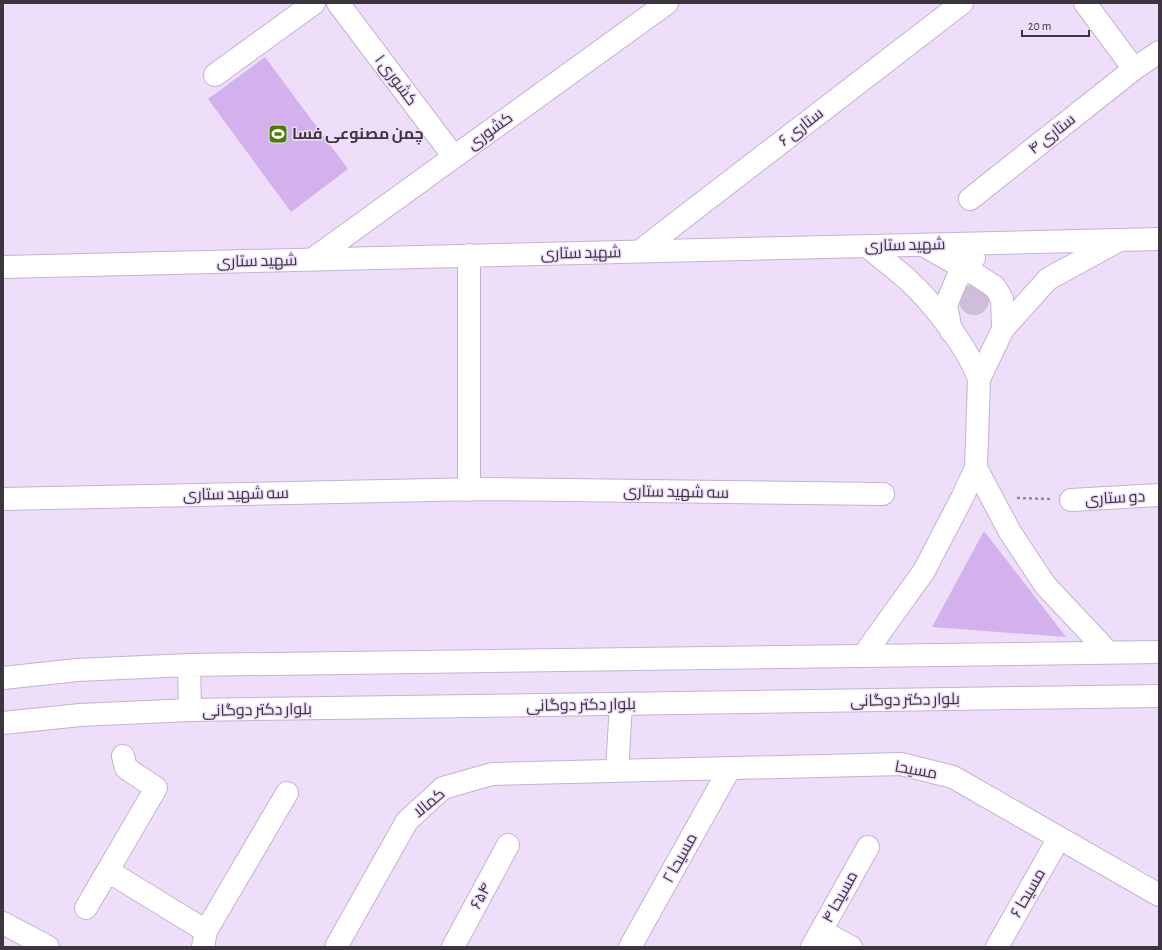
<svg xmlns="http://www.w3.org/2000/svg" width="1162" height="950" font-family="'Alegreya Sans',Cairo,sans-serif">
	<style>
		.green { fill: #d3b1ec }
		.building { fill: #cebeda }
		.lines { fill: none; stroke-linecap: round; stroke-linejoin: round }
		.minor-casing { stroke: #c3b3ce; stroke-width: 24 }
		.major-casing { stroke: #c3b3ce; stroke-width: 24 }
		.path { stroke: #93889b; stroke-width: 2.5; stroke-dasharray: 3 3; stroke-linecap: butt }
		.minor { stroke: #fff; stroke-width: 22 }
		.major { stroke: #fff; stroke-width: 22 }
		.labels { text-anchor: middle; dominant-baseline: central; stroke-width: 3; stroke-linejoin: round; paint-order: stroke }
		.street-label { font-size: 16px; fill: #3c3540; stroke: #eedefa }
		.poi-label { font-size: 16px; font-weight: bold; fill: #3c3540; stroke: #eedefa; text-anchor: start }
	</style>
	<rect width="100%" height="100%" fill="#eedefa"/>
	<!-- green -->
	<path class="green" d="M265,57L348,169L291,212L208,99Z
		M984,531L1066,637L932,627Z"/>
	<!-- building -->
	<path class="building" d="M959 300a15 15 0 1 1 30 0a15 15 0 1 1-30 0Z"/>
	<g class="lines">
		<!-- minor casing -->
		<g class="minor-casing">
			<path id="minor" d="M338,3L454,157
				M1085,3L1134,69
				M215,75L314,3
				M970,199L1134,69L1159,52
				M923,245L978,276L995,287L1002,299L1003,329
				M640,251L962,3
				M313,259L667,3
				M3,267L1159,239
				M951,331L946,305L957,279L974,258
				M979,379L1003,329L1048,279L1116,242
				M976,468L1010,532L1045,585L1108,652
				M469,490V255
				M3,499L480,489L883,494
				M1071,500L1159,495
				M863,656L924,571L962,498L976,468L979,379C967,346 933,303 907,279C894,268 880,257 867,246
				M617,771L621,704
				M108,871L206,931
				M86,908L156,788L126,768L123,756
				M3,923L48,947
				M821,931L851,947
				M203,947L206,931L287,793
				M336,947L407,821L443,788L492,774L901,764L953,777L1159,895
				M453,947L508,845
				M630,947L730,768
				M812,947L868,847
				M997,947L1059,838"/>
		</g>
		<!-- major casing -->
		<g class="major-casing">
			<path id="major" d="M189,665L190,710
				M3,678L77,670L189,665L1159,652
				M3,723L80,715L190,710L1159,696"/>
		</g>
		<!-- path -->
		<path class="path" d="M1017,498L1050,499"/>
		<!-- minor -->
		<use href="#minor" class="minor"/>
		<!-- major -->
		<use href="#major" class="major"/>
	</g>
	<!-- icons -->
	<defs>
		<g id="stadium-square" transform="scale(1)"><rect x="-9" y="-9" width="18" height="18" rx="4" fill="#4d7c03" stroke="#eedefa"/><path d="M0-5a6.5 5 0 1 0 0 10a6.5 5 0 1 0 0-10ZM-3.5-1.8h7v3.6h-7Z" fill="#fff"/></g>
	</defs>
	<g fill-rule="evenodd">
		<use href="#stadium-square" x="278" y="134"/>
	</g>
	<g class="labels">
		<!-- street labels -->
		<g class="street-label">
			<text transform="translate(396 80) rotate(53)">کشوری ۱</text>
			<text transform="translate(801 127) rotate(-38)">ستاری ۶</text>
			<text transform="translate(490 131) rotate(-36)">کشوری</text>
			<text transform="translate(1052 134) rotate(-38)">ستاری ۴</text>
			<text transform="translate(905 245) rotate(-1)">شهید ستاری</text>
			<text transform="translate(581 253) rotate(-1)">شهید ستاری</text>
			<text transform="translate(257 261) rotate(-1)">شهید ستاری</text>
			<text transform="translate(676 492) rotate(1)">سه شهید ستاری</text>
			<text transform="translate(236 494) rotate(-1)">سه شهید ستاری</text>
			<text transform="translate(1115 498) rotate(-3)">دو ستاری</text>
			<text transform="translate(905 700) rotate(-1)">بلوار دکتر دوگانی</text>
			<text transform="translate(581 705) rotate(-1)">بلوار دکتر دوگانی</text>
			<text transform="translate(257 710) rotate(-1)">بلوار دکتر دوگانی</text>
			<text transform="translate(916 770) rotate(10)">مسیحا</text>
			<text transform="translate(429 803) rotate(-40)">کمالا</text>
			<text transform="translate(680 858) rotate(-61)">مسيحا ۲</text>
			<text transform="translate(1028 893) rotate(-60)">مسيحا ۶</text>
			<text transform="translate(481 896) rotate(-62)">۶۵۴</text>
			<text transform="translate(840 897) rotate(-61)">مسيحا ۴</text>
		</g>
		<!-- poi labels -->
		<g class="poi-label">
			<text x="292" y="134">چمن مصنوعی فسا</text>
		</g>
	</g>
	<!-- border -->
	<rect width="1162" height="950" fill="none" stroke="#3c3540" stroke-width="8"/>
	<!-- scale -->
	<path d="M1022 30v6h67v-6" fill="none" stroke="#3c3540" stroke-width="2"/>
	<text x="1028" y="30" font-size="12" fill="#3c3540" stroke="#eedefa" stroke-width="3" paint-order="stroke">20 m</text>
</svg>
